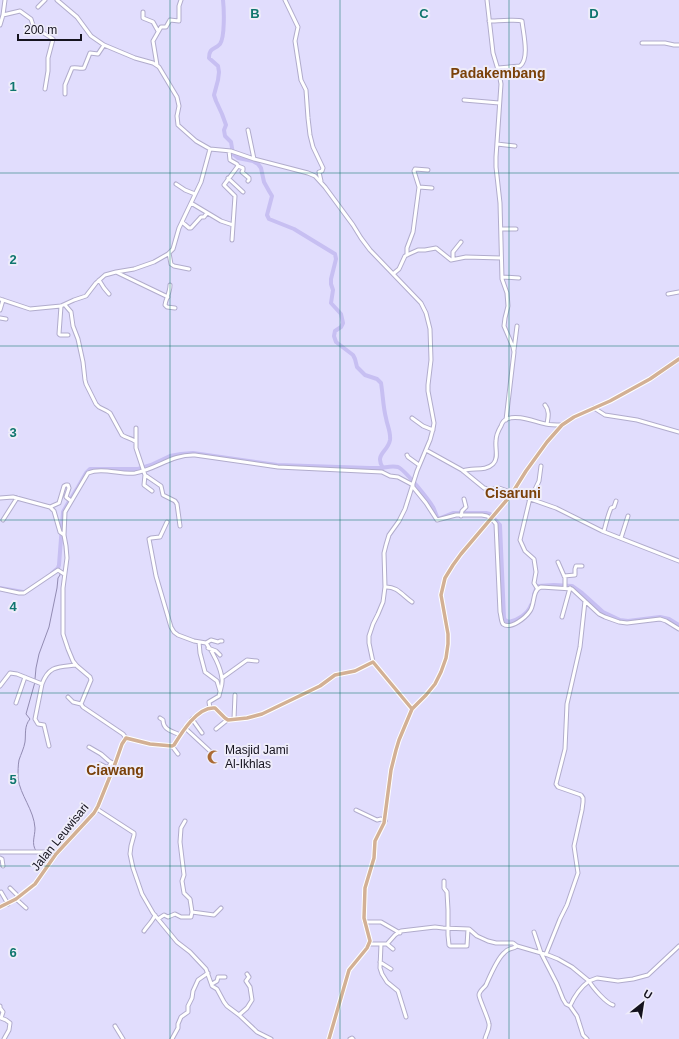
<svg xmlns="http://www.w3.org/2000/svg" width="679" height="1039" font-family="Helvetica,sans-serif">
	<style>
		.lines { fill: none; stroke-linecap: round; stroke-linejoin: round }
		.stream { stroke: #928bb2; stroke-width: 1 }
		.river { stroke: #c7bff2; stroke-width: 4 }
		.minor-casing { stroke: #b1accc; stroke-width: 5 }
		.major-casing { stroke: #fff; stroke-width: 5.5 }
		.minor { stroke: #fff; stroke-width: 3 }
		.major { stroke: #d3b094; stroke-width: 3.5 }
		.grid { fill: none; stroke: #0f766e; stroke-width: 1; stroke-opacity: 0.55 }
		.labels { text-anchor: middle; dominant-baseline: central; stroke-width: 4; stroke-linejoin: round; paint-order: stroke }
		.poi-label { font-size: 12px; fill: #15131e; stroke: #eeecfa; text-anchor: start }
		.street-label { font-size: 12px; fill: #15131e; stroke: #eeecfa }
		.quarter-label { font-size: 14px; font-weight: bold; fill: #7a4109; stroke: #eeecfa }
		.grid-label { font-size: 13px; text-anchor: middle; font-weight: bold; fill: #0f766e; stroke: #eeecfa; stroke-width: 4; stroke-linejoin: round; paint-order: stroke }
	</style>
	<rect width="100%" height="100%" fill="#e1ddfd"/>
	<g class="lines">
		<!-- stream -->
		<path class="stream" d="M35,679L36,668L39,654L49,627L57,588L58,578L60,575V573
			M35,682L26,714L30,719C24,726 26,734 25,742C24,748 21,754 19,760C18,765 18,772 18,778C20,795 34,810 35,828C35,837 31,843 36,851
			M45,853L48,860"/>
		<!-- river -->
		<path class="river" d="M223,0C224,9 225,37 220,44C215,50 209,47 209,58L218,66L219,72L218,80L214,95L216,101L222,114L226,125L224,130L225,136L231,142L233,154L238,158L253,161L258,164L261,168L264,182L269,191L272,196L267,215L269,219L294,229L335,254L336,259L331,279V284L333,290L331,303L341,314L343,323L341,327L335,331L334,336L336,342L353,355L355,359L357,367L365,375L377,379L381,383C383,395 383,407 386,418C387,425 391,432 390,440C388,452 374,454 383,468
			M52,573L58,568L59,565L63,512L68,503L78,487L86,473L90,469H138L151,465L170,456L181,454L193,453L277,465L370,468C373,468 376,468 379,468C385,468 391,465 398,467C405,470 428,499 433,507C435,511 436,515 438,519L453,513H486L490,514L500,525L504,618L505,620L509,622C518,620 528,614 531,605
			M0,588L23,592
			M534,594L537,587L538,586L554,585L572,586L582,593L603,612L620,620L628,621L660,617L669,619L679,625"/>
		<!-- minor casing -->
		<g class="minor-casing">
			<path id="minor" d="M57,0L77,17L91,36L104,45L135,58L153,63L159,67L177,97L179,106L177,116L178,125L196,141L210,149L231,151L254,159L308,173L315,176L325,187L353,225L361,238L370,250L421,303L426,313L430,329L431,360L428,385V391L434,423L433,429L430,440L417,471L405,509L399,521L389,535L386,545L384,553L385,587L383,602L378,614L373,624L369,636V643L373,662
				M285,0L298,27L295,41L301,80L306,90L308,118L310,135L313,147L323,168L322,171L319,172L321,181
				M487,0L493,53L499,73L501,84L496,157V167L500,203L502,279L507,293L508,306L505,318L504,326L513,347L514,352L506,420
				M38,7L45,0
				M143,12V18L153,22L158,31
				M3,15L20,11L31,19L35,31L42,32L53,39L48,58V71L45,89
				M489,21C496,21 518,19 522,21C523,32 530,59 520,66L498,68
				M0,25L3,15L5,0
				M642,43H665L674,45H679
				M157,65L153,41L161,27H166L170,20L179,21V6L181,0
				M65,94V85L72,68C76,67 80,69 84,68L90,53L98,54L104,45
				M464,100L499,103
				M248,130L254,159
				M497,144L515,146
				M229,151L230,160L237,164L238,166L224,185L235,196L232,240
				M238,166L243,168V170L242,172L249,178V180L248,181
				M228,178L243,192
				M176,184L185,190L195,194
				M419,187L432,188
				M191,203L221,221L233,225
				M182,222L189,228H191L201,217H204L207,213
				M501,229H516
				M169,253L171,264L174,266L189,269
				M407,255V248L413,232L419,187L414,171L415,169L428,170
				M453,259V252L461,242
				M116,272L168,297
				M393,274L399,269L405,256L409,254L418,250H425L436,248L451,260L466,257L501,258
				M502,277L519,278
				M99,280L104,288L109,294
				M170,285C170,293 166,298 165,305L167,307L175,308
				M668,294L679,292
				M0,299L30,309L61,306L74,300L86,296L96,283L105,275L116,272L134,269L154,262L168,254L173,249L179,228L201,182L210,149
				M65,305L71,312L73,326L78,339L83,362L85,380L86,384L96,404L99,407L107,411L110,413L122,435C126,438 132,438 136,442V448L145,475L161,486L163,495L175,501L177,504L180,526
				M61,306L59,334L60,335H68
				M0,310L3,300
				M0,318L6,319
				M514,350L517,326
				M545,405C550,411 548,418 547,424
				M594,408L605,415L637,420L679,432
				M412,418L423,426L433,430
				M136,428V442
				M426,450L462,470L484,488L488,489L499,488L556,508L602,531L679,561
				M407,455L408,457L419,465
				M463,471C472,467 485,472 493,464C499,458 495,449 496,441C496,436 498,431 501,426C502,423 504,420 507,419C517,414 535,422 546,424C551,425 556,425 562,425
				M145,475L144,485L152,491
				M413,487L426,503L437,520L456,515H482L487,516L491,518L496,524L500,612C501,615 501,621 503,624C511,630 526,617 530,611C535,604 532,590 541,587L572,589L599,614L605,617L619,622L627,623L660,619L666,621L679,629
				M0,498L13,497L50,507L54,511L60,532L64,535L66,546L67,558L63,588V634L68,649L73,661L77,666L90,677L91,680L81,704L83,707L123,734L126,738
				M530,498L520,540L525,551L534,559L536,572L534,583L537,588
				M531,498L539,481L541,466
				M50,507L59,503L64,486L66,485H68L69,488L66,497L71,501
				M461,516L462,511L466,507L464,499
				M3,520L17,498
				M167,522L160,537L151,538L149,539L156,576L171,627L174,632L178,635L194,641L206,643C213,652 221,668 222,679C223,685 220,690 219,696L209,702L210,708
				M604,531C606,523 608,515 611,508L614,507L616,501
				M64,535L65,512L88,473C102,467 121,475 135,473C157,469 172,454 195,455L278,467L382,472L390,476L398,477L413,485
				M621,538L628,516
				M558,562L565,578V588
				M564,576L575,575V569L576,566H582
				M385,587C397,586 403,596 412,602
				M0,589L19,593H24L58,570L64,574
				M562,617L570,588
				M199,642L200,653L205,672L217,681L220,691
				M206,643L211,640L218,642L220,641H222
				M208,648L216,651L220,655
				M222,678L247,660L257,661
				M42,684L35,719L38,724L44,725L49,746
				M0,686L10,673L17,674L42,684C49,665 59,667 76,665
				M68,697L73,702L81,704
				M16,703L25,677
				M160,718L163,720C163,730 172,731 180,735
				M192,719L202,733
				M234,719L235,695
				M185,728L211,752
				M216,729L227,720
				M172,746L178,754
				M89,747L101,754L109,761L115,764
				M100,764L108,768L111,763
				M97,809L134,833V835L131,846L130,854L133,868L142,894L153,913L177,942L190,952L206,969L212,986L217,989L224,1002L227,1006L239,1015L257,1032L271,1039
				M356,810L377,820L381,819L385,821
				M185,821L181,828L180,842L184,875L182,881L184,893L190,899L192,912
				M0,852H47L56,854
				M0,858L2,859L3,866
				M444,881V888L447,892L448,910V935L449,945L450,946H467L468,929
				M10,888L19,897
				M1,892L8,904
				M16,899L26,908
				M158,919L164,915L168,917L175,914L181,917H191L192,912L214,915L221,908
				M365,922H381L400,933
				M144,931C148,925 153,921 155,915
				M534,932L541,953L557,984L563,999L566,1004L570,1006
				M369,944H387L395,935L401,931L435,927L443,928L469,929L477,936L488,941L496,943H513L517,946L548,955L558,959L572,967L589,981C581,987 574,997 570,1006L577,1016L583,1035L587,1039
				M381,944L380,968L382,974L387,982L398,991L406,1017
				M387,944L393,949
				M546,954L560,919L567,905L578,873L574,846L582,810L583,802V798L581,795L558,787L556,784L565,749L567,704L580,647L585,601
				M380,962L391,969
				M212,984L217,981L218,977H225
				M613,1005C606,1003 593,988 589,981L597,978L618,981L633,979L648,975L679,946
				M0,1006V1008L3,1012L1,1018L6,1020L10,1023L9,1030L4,1039
				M239,1015L247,1008L252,1000L250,987L246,981L249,977L247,974
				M115,1026L123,1039
				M172,1039L178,1028V1024L181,1017L188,1012V1006L192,998L193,991L198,980L208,973
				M350,1039L352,1038L353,1039
				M485,1039C486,1034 490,1029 489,1024C488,1017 479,999 479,995C479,991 484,988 486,985C490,976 497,959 504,953C509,947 512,950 517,946"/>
		</g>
		<!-- major casing -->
		<g class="major-casing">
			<path id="major" d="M0,907L16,899L35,884L56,854L94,813L98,806L115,764L122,744L126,738L150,744L172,746L174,745C182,732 198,706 215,708L225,718L228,720L247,718L262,714L320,686L335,675L355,671L373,662L412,709
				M329,1039L349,970L367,948L370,941L364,918L365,888L374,858L375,841L384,823L391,770L396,750L399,740L412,709L426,695L435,684L441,672L446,658L448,644V634L441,595L445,578L453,565L461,554L511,495L526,471L547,442L562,425L574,417L610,401L650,379L679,359"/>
		</g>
		<!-- minor -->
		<use href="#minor" class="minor"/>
		<!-- major -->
		<use href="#major" class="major"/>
	</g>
	<!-- grid -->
	<path class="grid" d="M170,0V1039M340,0V1039M509,0V1039M0,173H679M0,346H679M0,520H679M0,693H679M0,866H679"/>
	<!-- icons -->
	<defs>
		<g id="mosque-bare" transform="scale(1.08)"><path d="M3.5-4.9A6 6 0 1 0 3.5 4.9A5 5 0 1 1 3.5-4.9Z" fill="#ab6a34" stroke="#eeecfa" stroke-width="2.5" paint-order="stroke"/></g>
	</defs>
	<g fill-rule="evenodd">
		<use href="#mosque-bare" x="214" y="757"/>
	</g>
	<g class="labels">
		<!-- poi labels -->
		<g class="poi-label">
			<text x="225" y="750">Masjid Jami<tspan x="225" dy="14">Al-Ikhlas</tspan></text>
		</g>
		<!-- street labels -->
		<g class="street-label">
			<text transform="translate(60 837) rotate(-51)">Jalan Leuwisari</text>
		</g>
		<!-- quarter labels -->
		<g class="quarter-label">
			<text x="498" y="73">Padakembang</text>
			<text x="513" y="493">Cisaruni</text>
			<text x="115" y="770">Ciawang</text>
		</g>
	</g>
	<g class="grid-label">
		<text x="255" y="18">B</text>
		<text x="424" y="18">C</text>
		<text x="594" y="18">D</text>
		<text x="13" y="91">1</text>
		<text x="13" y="264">2</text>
		<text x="13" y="437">3</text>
		<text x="13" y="611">4</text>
		<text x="13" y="784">5</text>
		<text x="13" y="957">6</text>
	</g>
	<!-- north arrow -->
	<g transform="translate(643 1003) rotate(30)" stroke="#eeecfa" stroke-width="3" paint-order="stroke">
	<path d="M0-3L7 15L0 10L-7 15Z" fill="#15131e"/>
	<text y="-6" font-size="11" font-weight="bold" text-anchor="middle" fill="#15131e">U</text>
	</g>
	<!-- scale -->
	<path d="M18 34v6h63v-6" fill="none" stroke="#15131e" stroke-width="2"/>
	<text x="24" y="34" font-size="12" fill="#15131e" stroke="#eeecfa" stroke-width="3" paint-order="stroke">200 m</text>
</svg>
